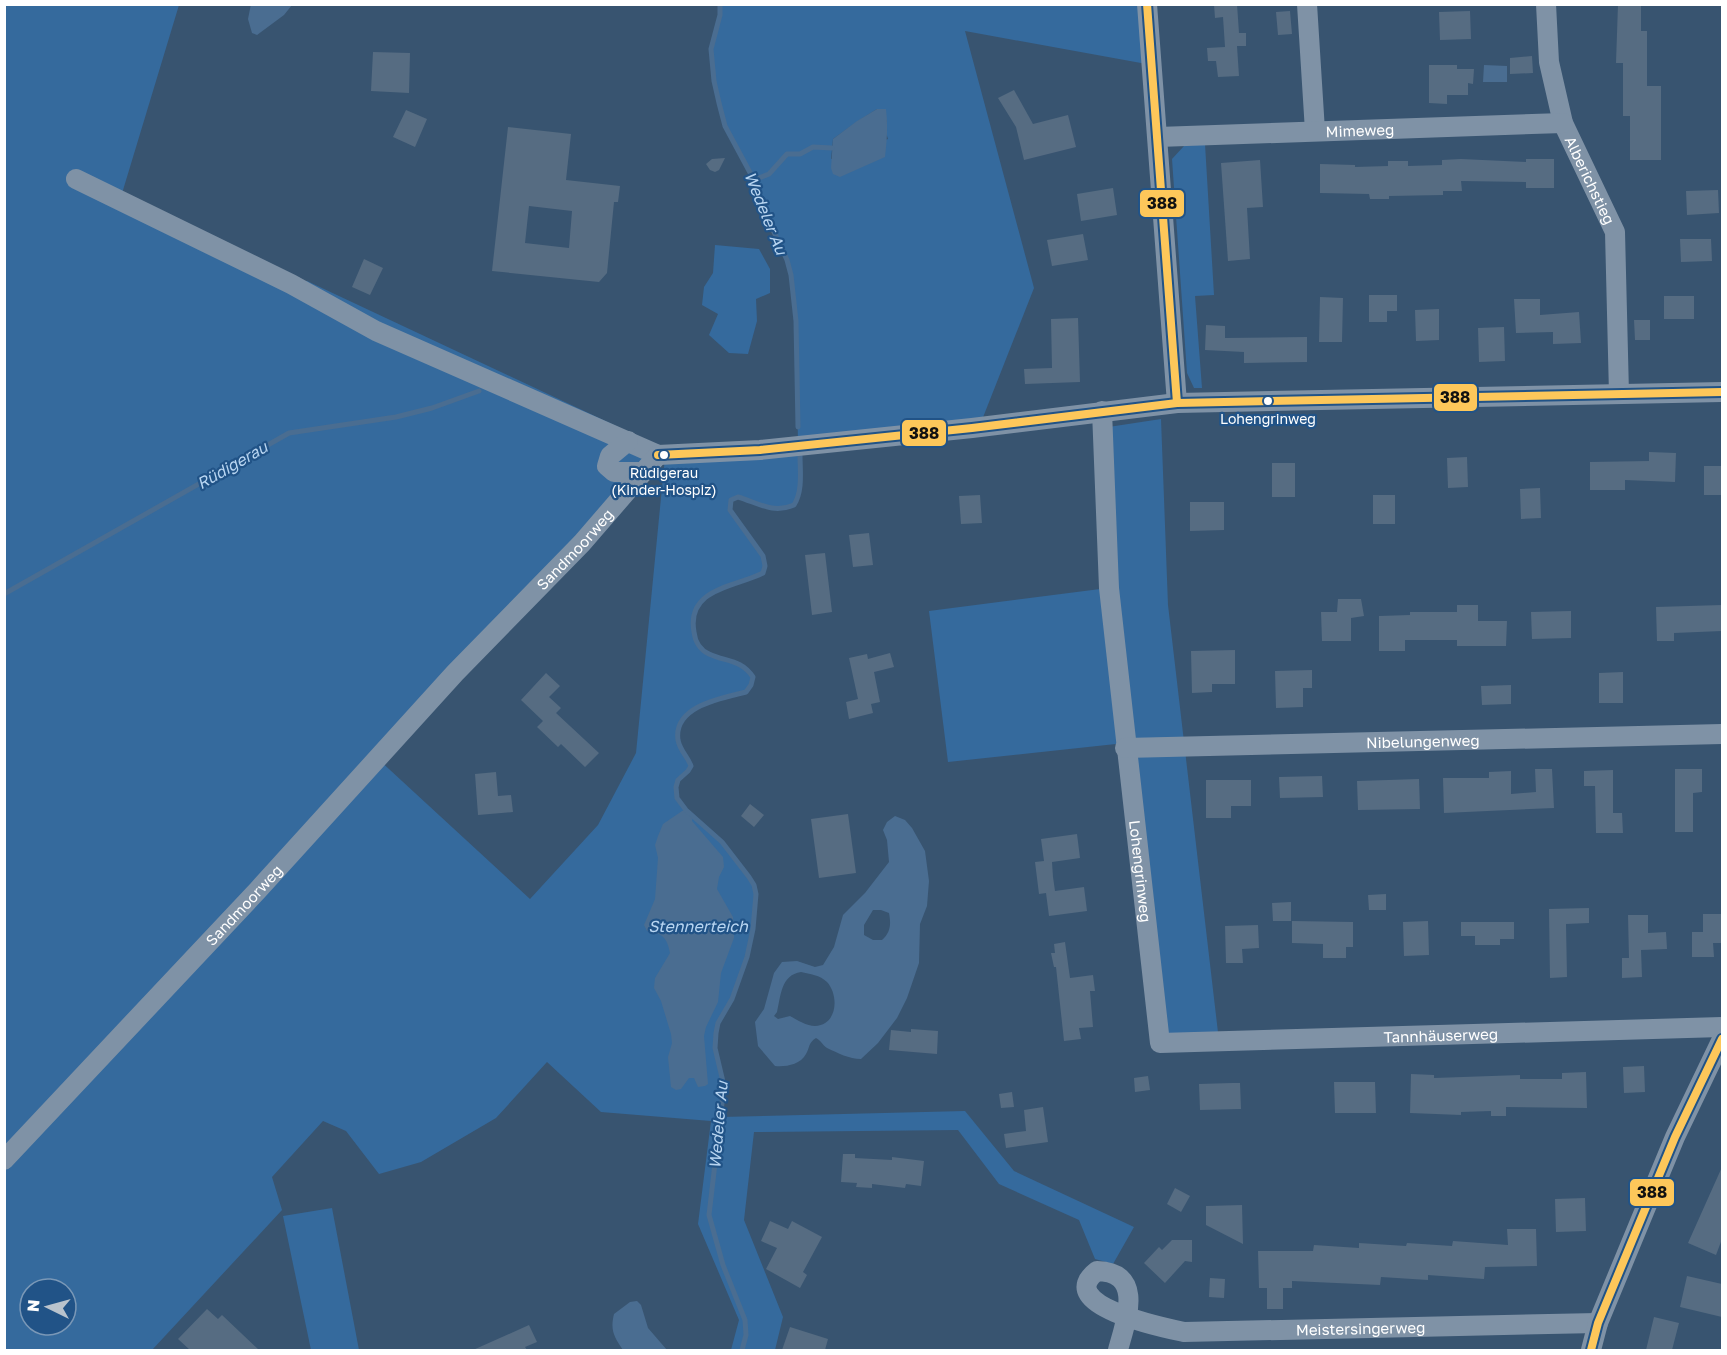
<svg xmlns="http://www.w3.org/2000/svg" width="1727" height="1355" font-family="'Golos Text',sans-serif">
	<style>
		.green { fill: #356a9d; fill-rule: evenodd }
		.water { fill: #4a6d91; fill-rule: evenodd }
		.lines { fill: none; stroke-linecap: round; stroke-linejoin: round }
		.stream { stroke: #4a6d91; stroke-width: 5 }
		.building { fill: #566c82; fill-rule: evenodd }
		.minor { stroke: #7f92a6; stroke-width: 20 }
		.bus-1-casing { stroke: #215387; stroke-width: 12 }
		.bus-1 { stroke: #fdc75a; stroke-width: 8 }
		.bus-dot { fill: #fff; stroke: #215387; stroke-width: 2 }
		.labels { text-anchor: middle; dominant-baseline: central; stroke-width: 4.5; stroke-linejoin: round; paint-order: stroke }
		.bus-label { font-size: 14px; fill: #fff; stroke: #215387 }
		.street-label { font-size: 15px; fill: #fff; stroke: #215387 }
		.water-label { font-size: 16px; font-style: italic; fill: #b8d5f1; stroke: #215387 }
		.line-badge { stroke: #215387; stroke-width: 2 }
		.pale-badge-label { font-size: 16px; text-anchor: middle; font-weight: bold; fill: #111 }
	</style>
	<rect width="100%" height="100%" fill="#385470"/>
	<!-- green -->
	<path class="green" d="M5,5H179L120,200L291,284L307,281L663,448L798,445L796,321L791,275L787,260L760,202L756,183L729,135L719,103L714,81L711,49L720,15V5H1147L1152,65L965,31L1034,288L978,430L800,455C800,471 803,491 794,505C772,513 758,503 738,497L731,500L730,510L763,556L765,566L763,573C748,581 731,583 716,590C693,601 683,635 705,652C718,663 752,656 752,681L746,692C722,698 673,706 678,740C680,751 688,757 691,766C684,782 666,781 681,804L717,835L740,864L755,890V913L751,943L732,999L718,1023L716,1033L715,1048L724,1081L721,1117L965,1111L1014,1171L1134,1227L1113,1264L1095,1259L1079,1220L999,1184L958,1130L754,1132L744,1220L783,1317L775,1350H731L739,1320L698,1224L711,1121L601,1112L547,1062L496,1118L421,1162L379,1174L346,1131L323,1121L272,1177L282,1210L152,1350H5ZM877,109L887,121L885,129L888,139L831,159L833,139L858,121ZM665,457L636,753L598,825L530,899L377,758ZM30,1289H66V1325H30Z
		M1205,144L1214,295L1195,296L1202,388H1194L1187,373L1172,159L1184,146Z
		M715,245L759,249L770,269V293L756,299L757,321L748,354L729,353L709,335L718,314L702,305L704,287L713,273Z
		M1161,419L1168,605L1219,1041L1160,1043L1125,743L948,762L929,611L1108,588L1102,428Z
		M332,1208L359,1350H311L283,1216Z"/>
	<!-- water -->
	<path class="water" d="M251,4H292V5L284,15L257,35L252,33L248,19Z
		M1484,65L1507,66V82H1483Z
		M877,109H886C888,125 887,141 885,157L840,177L833,174L831,168L833,139L857,121Z
		M685,809L693,816L692,821L723,857L724,867L719,877L717,889L733,917L734,928V938L721,973L718,1002L706,1027L704,1036L708,1084L705,1086L698,1087L694,1078H689L681,1089L676,1090L671,1087L668,1057L672,1043L671,1034L661,1001L654,988L655,978L670,953C667,938 663,933 647,931L644,925L655,899L658,858L655,845L658,836L663,824Z
		M895,816L905,820L912,828L925,851L929,881L927,906L920,924L919,963L907,998L897,1018L878,1043L861,1059C849,1059 838,1053 827,1048C822,1045 822,1041 816,1038C808,1043 810,1047 806,1054C800,1065 785,1067 775,1066L758,1046L755,1022L764,1009L774,973L782,962L797,961L815,967L823,965L834,947L843,915L865,893L889,862L887,840L883,830L887,822ZM873,910H881L889,913C891,924 891,932 882,940H873L864,935V925ZM801,972C810,974 820,975 827,982C839,995 838,1025 815,1026C807,1026 797,1020 790,1016L778,1019L774,1016L777,1012C781,995 781,975 801,972Z
		M637,1301L641,1305L648,1328L667,1350H623C614,1337 610,1330 614,1314L630,1302Z"/>
	<g class="lines">
		<!-- stream -->
		<path class="stream" d="M720,4V15L711,49L714,81L719,103L725,126L754,180L760,202L787,260L791,275L796,321L798,427
			M754,180L769,174L787,154H800L813,147L832,148
			M4,594L289,433L396,417L432,408L479,391
			M742,1350L746,1335L745,1320L723,1265L709,1215L724,1086L715,1048L716,1033L718,1023L732,999L747,957L753,929L756,894L754,885L749,877L722,842L686,810L677,798L676,787L678,780L688,771L691,766C688,757 680,751 678,740C673,706 722,698 746,692L751,685L753,677C741,659 726,662 709,654C700,650 695,641 694,632C686,588 736,587 763,573L765,566L763,556L730,510L731,500L738,497C758,503 773,514 794,505C803,491 800,471 800,455"/>
	</g>
	<!-- building -->
	<path class="building" d="M1214,4H1237L1239,33H1246V46H1237L1239,76L1218,77L1216,61H1208L1207,48L1225,47L1223,17L1215,18Z
		M1618,4H1641V31H1647V86H1661V160H1630V116H1623V63H1616Z
		M1290,11L1292,34L1278,35L1276,12Z
		M1470,11L1471,39L1440,40L1439,12Z
		M373,52L410,53L409,93L371,91Z
		M1532,56L1533,73L1510,74V58Z
		M1429,65H1457V69H1474L1473,84L1468,83V95H1447V104L1429,103Z
		M1014,90L1033,124L1068,115L1076,147L1024,160L1016,127L998,98Z
		M406,110L427,119L415,147L393,137Z
		M508,127L571,134L566,180L620,186L618,202H614L607,273L599,282L492,271ZM529,206L572,211L569,248L525,243Z
		M725,158L719,170L715,172L710,170L706,164L712,159Z
		M1461,159L1526,162V159H1554V188H1526V182L1461,181L1462,191H1443V195L1389,196V199H1370L1369,194L1320,193V164L1355,165V167L1388,166V161H1408V166L1442,165V160Z
		M1260,160L1263,207L1247,208L1250,259L1228,261L1221,163Z
		M1113,188L1117,215L1081,221L1077,194Z
		M1718,190L1719,213L1687,215L1686,191Z
		M1083,234L1088,260L1052,266L1047,240Z
		M1680,239H1711L1712,261L1681,262Z
		M364,259L383,268L370,295L352,287Z
		M1369,295H1397V311H1387V322H1369Z
		M1664,296H1694V319H1664Z
		M1320,297L1343,298L1342,342H1319Z
		M1514,299H1540V315L1579,312L1581,343L1553,344V332L1516,333Z
		M1439,309V340L1416,341L1415,310Z
		M1078,318L1080,382L1025,384L1024,369L1052,368L1051,319Z
		M1634,320H1650V340H1635Z
		M1206,325L1225,326V338L1307,337V362L1244,363V352L1205,350Z
		M1504,327L1505,361L1479,362L1478,328Z
		M1649,452L1676,453L1675,482L1625,480V490H1590V462L1649,461Z
		M1467,457L1468,487L1448,488L1447,458Z
		M1272,463H1295V497H1272Z
		M1704,466H1722V495H1704Z
		M1540,488L1541,518L1521,519L1520,489Z
		M980,495L982,523L961,524L959,496Z
		M1373,495H1395V524H1373Z
		M1190,502H1224V530L1190,531Z
		M869,533L873,565L853,567L849,535Z
		M825,553L832,612L812,615L805,555Z
		M1338,599H1361L1364,616L1351,618V641H1322L1321,612H1337Z
		M1457,605H1478V621H1507L1506,646H1457V640H1405V651H1379V616L1410,615V612H1457Z
		M1722,605V631L1674,633V641H1657L1656,607Z
		M1571,611V638L1532,639L1531,612Z
		M1235,650V684H1212V692L1192,693L1191,651Z
		M890,653L894,667L874,672L880,702L871,704L873,713L849,719L846,702L858,699L849,658L867,654L868,659Z
		M1312,670V688H1303V707L1276,708L1275,671Z
		M1623,672V703H1599V673Z
		M546,673L560,686L549,697L561,708L556,713L599,753L585,767L561,744L558,747L537,727L543,721L521,700Z
		M1511,685V704L1482,705L1481,686Z
		M1535,769H1552L1554,808L1444,813L1443,778H1489V772L1511,771V794L1536,792Z
		M1675,769H1702V792L1693,793V832H1675Z
		M1613,770V813H1622L1623,833H1596L1595,786H1584V771Z
		M496,772L498,796L511,795L513,812L478,815L475,774Z
		M1322,776L1323,797L1280,798L1279,777Z
		M1419,779L1420,809L1358,810L1357,781Z
		M1206,780H1251V806H1231V818H1206Z
		M750,804L764,815L754,827L741,816Z
		M848,814L856,873L819,878L811,819Z
		M1077,834L1080,858L1052,862L1053,877L1055,891L1084,887L1087,911L1049,916L1046,893L1039,894L1035,862L1044,861L1041,839Z
		M1386,894V910H1369L1368,895Z
		M1291,902V921H1273L1272,903Z
		M1589,908V923L1566,924L1567,977L1550,978L1549,909Z
		M1703,914H1722V943H1713L1714,957H1692V932H1703Z
		M1628,915H1648V933L1666,932L1667,949L1641,950L1642,977L1622,978V958H1629Z
		M1292,921L1353,922V947H1346V958H1323V944L1292,943Z
		M1428,921L1429,955L1404,956L1403,922Z
		M1461,922H1514V939H1500V945H1475V936H1461Z
		M1258,925L1259,948L1242,949L1243,963H1226L1225,926Z
		M1065,942L1070,978L1093,975L1095,991H1090L1093,1027L1079,1028L1081,1039L1064,1041L1056,967H1054L1051,953H1055L1054,944Z
		M911,1029L938,1031L937,1054L889,1050L891,1030L911,1032Z
		M1644,1066L1645,1092L1624,1093L1623,1067Z
		M1586,1072L1587,1108L1506,1107V1116H1491V1111L1461,1112V1115L1410,1113L1411,1074L1434,1075V1078L1520,1075V1079H1562V1073Z
		M1148,1076L1150,1090L1135,1092L1134,1078Z
		M1334,1082H1375L1376,1113H1335Z
		M1232,1083H1240L1241,1109L1200,1110L1199,1084Z
		M1012,1092L1014,1107L1001,1108L999,1094Z
		M1043,1107L1048,1142L1006,1148L1004,1134L1026,1131L1024,1110Z
		M843,1154H855V1158L892,1160V1157L924,1161L921,1186L906,1184L905,1188L872,1184V1188L856,1187L857,1183L841,1182Z
		M1722,1167V1239L1716,1255L1688,1243Z
		M1175,1188L1190,1196L1181,1212L1167,1204Z
		M1585,1198L1586,1231L1556,1232L1555,1199Z
		M1242,1205L1243,1244L1206,1225V1206Z
		M770,1221L788,1229L792,1221L822,1237L803,1272L807,1275L800,1288L766,1269L777,1248L761,1241Z
		M1507,1229H1536L1537,1266L1485,1267L1484,1279L1428,1275V1280L1381,1277L1380,1285L1292,1281V1288H1283V1309H1267V1288H1259L1258,1251H1313L1314,1245L1359,1248V1243L1406,1246L1407,1243L1452,1246L1453,1241L1508,1245Z
		M1172,1240H1192V1262L1185,1261L1165,1283L1144,1263L1159,1247L1162,1250Z
		M1687,1276L1722,1284V1317L1680,1307Z
		M1210,1278L1225,1279L1224,1298L1209,1297Z
		M207,1309L218,1319L222,1315L259,1350H190L178,1339Z
		M1654,1317L1679,1323L1672,1350H1646Z
		M529,1325L537,1342L525,1347L527,1350H473Z
		M790,1327L828,1339L825,1350H782Z"/>
	<g class="lines">
		<!-- minor -->
		<g class="minor">
			<path d="M1147,4L1177,403"/>
			<path d="M1307,4L1315,131"/>
			<path id="s1" d="M1546,4L1549,62L1563,123L1615,232L1619,394"/>
			<path id="s2" d="M1158,137L1563,123"/>
			<path d="M76,179L291,284L376,331L658,455L760,450L972,428L1177,403L1722,392"/>
			<path id="s3" d="M1102,411L1109,588L1160,1043L1722,1027"/>
			<path d="M628,441L610,456L607,466L614,472H644"/>
			<path id="s4" d="M1125,748L1722,734"/>
			<path id="s5" d="M4,1160L258,890L455,673L582,543L658,455"/>
			<path id="s6" d="M1118,1350C1125,1323 1146,1272 1097,1271C1052,1305 1165,1328 1184,1332L1598,1323"/>
			<path d="M1591,1350L1598,1323L1675,1137L1722,1039"/>
		</g>
		<!-- bus-1 casing -->
		<g class="bus-1-casing">
			<path id="bus-1" d="M1147,4L1177,403
				M658,455L760,450L972,428L1177,403L1722,392
				M1591,1350L1598,1323L1675,1137L1722,1039"/>
		</g>
		<!-- bus-1 -->
		<use href="#bus-1" class="bus-1"/>
	</g>
	<!-- markers -->
	<g class="bus-dot">
		<circle cx="1268" cy="401" r="5"/>
		<circle cx="664" cy="455" r="5"/>
	</g>
	<g class="labels">
		<!-- bus labels -->
		<g class="bus-label">
			<text x="1268" y="418">Lohengrinweg</text>
			<text x="664" y="472">Rüdigerau<tspan x="664" dy="17">(Kinder-Hospiz)</tspan></text>
		</g>
		<!-- street labels -->
		<g class="street-label">
			<text stroke="none"><textPath href="#s2" startOffset="202">Mimeweg</textPath></text>
			<text stroke="none"><textPath href="#s1" startOffset="184">Alberichstieg</textPath></text>
			<text stroke="none"><textPath href="#s5" startOffset="836">Sandmoorweg</textPath></text>
			<text stroke="none"><textPath href="#s4" startOffset="298">Nibelungenweg</textPath></text>
			<text stroke="none"><textPath href="#s3" startOffset="462">Lohengrinweg</textPath></text>
			<text stroke="none"><textPath href="#s5" startOffset="350">Sandmoorweg</textPath></text>
			<text stroke="none"><textPath href="#s3" startOffset="916">Tannhäuserweg</textPath></text>
			<text stroke="none"><textPath href="#s6" startOffset="408">Meistersingerweg</textPath></text>
		</g>
		<!-- water labels -->
		<g class="water-label">
			<text transform="translate(766 213) rotate(68)">Wedeler Au</text>
			<text transform="translate(232 465) rotate(-30)">Rüdigerau</text>
			<text x="698" y="926">Stennerteich</text>
			<text transform="translate(718 1125) rotate(-85)">Wedeler Au</text>
		</g>
	</g>
	<g class="line-badge">
		<rect x="1139" y="189" width="46" height="29" rx="6" fill="#fdc75a"/>
		<rect x="1433" y="383" width="45" height="29" rx="6" fill="#fdc75a"/>
		<rect x="901" y="419" width="46" height="28" rx="6" fill="#fdc75a"/>
		<rect x="1629" y="1178" width="46" height="29" rx="6" fill="#fdc75a"/>
	</g>
	<g class="pale-badge-label">
		<text x="1162" y="209">388</text>
		<text x="1455" y="403">388</text>
		<text x="924" y="439">388</text>
		<text x="1652" y="1198">388</text>
	</g>
	<!-- border -->
	<rect width="1727" height="1355" fill="none" stroke="#ffffff" stroke-width="12"/>
	<!-- north arrow -->
	<g transform="translate(48 1307) rotate(275)"><circle r="28" fill="#215387" stroke="#7a98b7" stroke-width="1.5"/>
	<path d="M0-4.5L10 22L0 15L-10 22Z" fill="#b9c3cd"/>
	<text y="-9" font-size="16" font-weight="bold" text-anchor="middle" fill="#ffffff">N</text>
	</g>
</svg>
